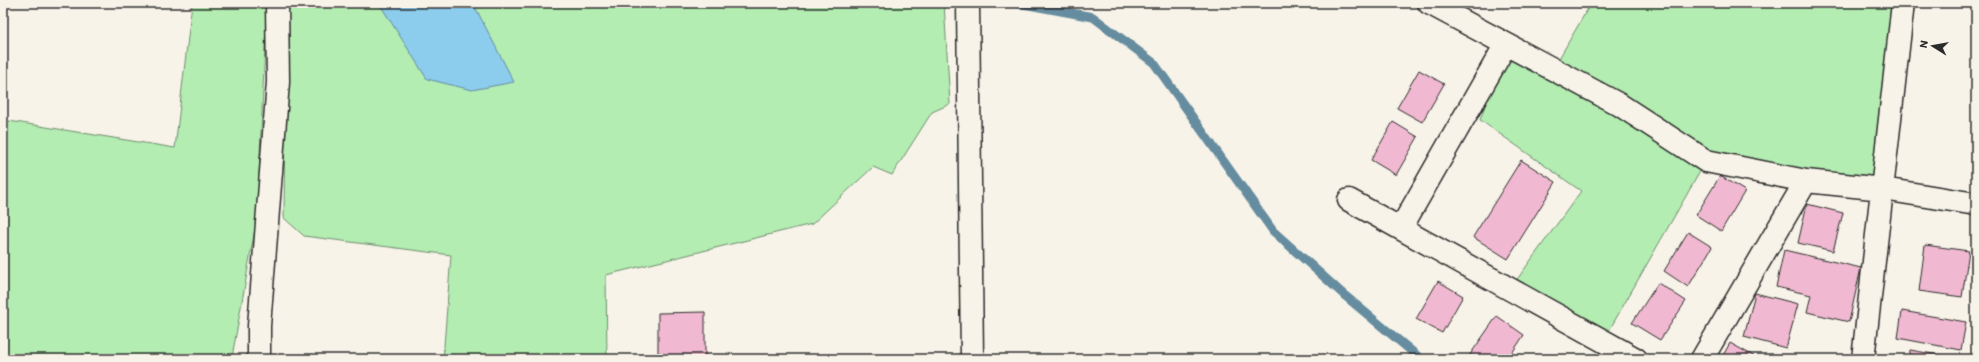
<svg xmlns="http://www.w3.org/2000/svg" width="1979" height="362" font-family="Itim,sans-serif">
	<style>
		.green { fill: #b3edb2; stroke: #6f8c6e }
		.water { fill: #8ccced; stroke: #658c9f }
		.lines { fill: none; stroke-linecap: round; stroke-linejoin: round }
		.stream { stroke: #658c9f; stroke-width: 9 }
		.building { fill: #f0b9d1; stroke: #2b2b2b }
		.street-casing { stroke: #2b2b2b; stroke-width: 25 }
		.secondary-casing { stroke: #2b2b2b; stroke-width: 25 }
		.street { stroke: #f7f3e8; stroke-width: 22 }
		.secondary { stroke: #f7f3e8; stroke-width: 22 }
	</style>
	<rect width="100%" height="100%" fill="#f7f3e8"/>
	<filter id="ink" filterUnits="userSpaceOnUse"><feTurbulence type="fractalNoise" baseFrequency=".025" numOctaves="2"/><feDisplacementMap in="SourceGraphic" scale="8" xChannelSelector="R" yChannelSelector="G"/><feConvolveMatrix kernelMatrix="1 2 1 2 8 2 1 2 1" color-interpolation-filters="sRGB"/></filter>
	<g filter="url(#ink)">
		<!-- green -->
		<path class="green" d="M192,3H267L257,218L232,357L230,359H3V120L175,148Z
			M278,3H944L950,104L932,112L892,175L873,167L812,224L606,275L607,359H443L451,255L304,236L284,218L285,95Z
			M1591,3H1897L1883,189L1706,161L1603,341L1510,289L1581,191L1480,120L1506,44L1553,69Z"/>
		<!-- water -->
		<path class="water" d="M379,3H473L514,82L472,90L427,79Z"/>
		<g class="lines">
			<!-- stream -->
			<path class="stream" d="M1018,3L1093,17L1154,63L1273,231L1343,294L1421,359"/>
		</g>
		<!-- building -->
		<path class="building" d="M1419,70L1444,84L1422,122L1397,108Z
			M1393,122L1418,137L1396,175L1371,160Z
			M1521,160L1556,182L1508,259L1473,237Z
			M1720,176L1745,191L1721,231L1696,215Z
			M1807,204L1843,213L1833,251L1798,243Z
			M1688,232L1712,247L1688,287L1664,271Z
			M1925,245L1969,251L1962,297L1919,291Z
			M1784,250L1861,268L1849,322L1807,312L1811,295L1776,287Z
			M1438,281L1463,296L1442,333L1416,319Z
			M1658,283L1686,301L1660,340L1632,323Z
			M1755,293L1798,304L1786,348L1744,337Z
			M1902,311L1966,322L1961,350L1898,338Z
			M705,312V359H658V313Z
			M1497,316L1524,335L1508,359H1467Z
			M1730,343L1759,359H1721Z
			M1910,350L1962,359H1909Z"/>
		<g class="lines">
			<!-- street casing -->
			<g class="street-casing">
				<path id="street" d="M1429,3L1620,105L1706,161L1806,181
					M1349,200L1636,359
					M1401,228L1506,44
					M1702,359L1806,181L1883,189L1976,204
					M1863,359L1903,3"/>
			</g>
			<!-- secondary casing -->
			<g class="secondary-casing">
				<path id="secondary" d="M968,3L972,359
					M259,359V326L278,82L277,3"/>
			</g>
			<!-- street -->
			<use href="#street" class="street"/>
			<!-- secondary -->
			<use href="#secondary" class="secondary"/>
		</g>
	</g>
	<!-- margin -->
	<rect width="1979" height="362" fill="none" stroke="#f7f3e8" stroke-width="16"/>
	<rect x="8" y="8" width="1963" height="346" fill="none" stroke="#2b2b2b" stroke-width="1.5" filter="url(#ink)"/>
	<!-- north arrow -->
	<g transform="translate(1933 46) rotate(281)" stroke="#f7f3e8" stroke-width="3" paint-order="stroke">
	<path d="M0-3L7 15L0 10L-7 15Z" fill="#2b2b2b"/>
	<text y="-6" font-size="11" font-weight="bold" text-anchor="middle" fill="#2b2b2b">N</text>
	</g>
</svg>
